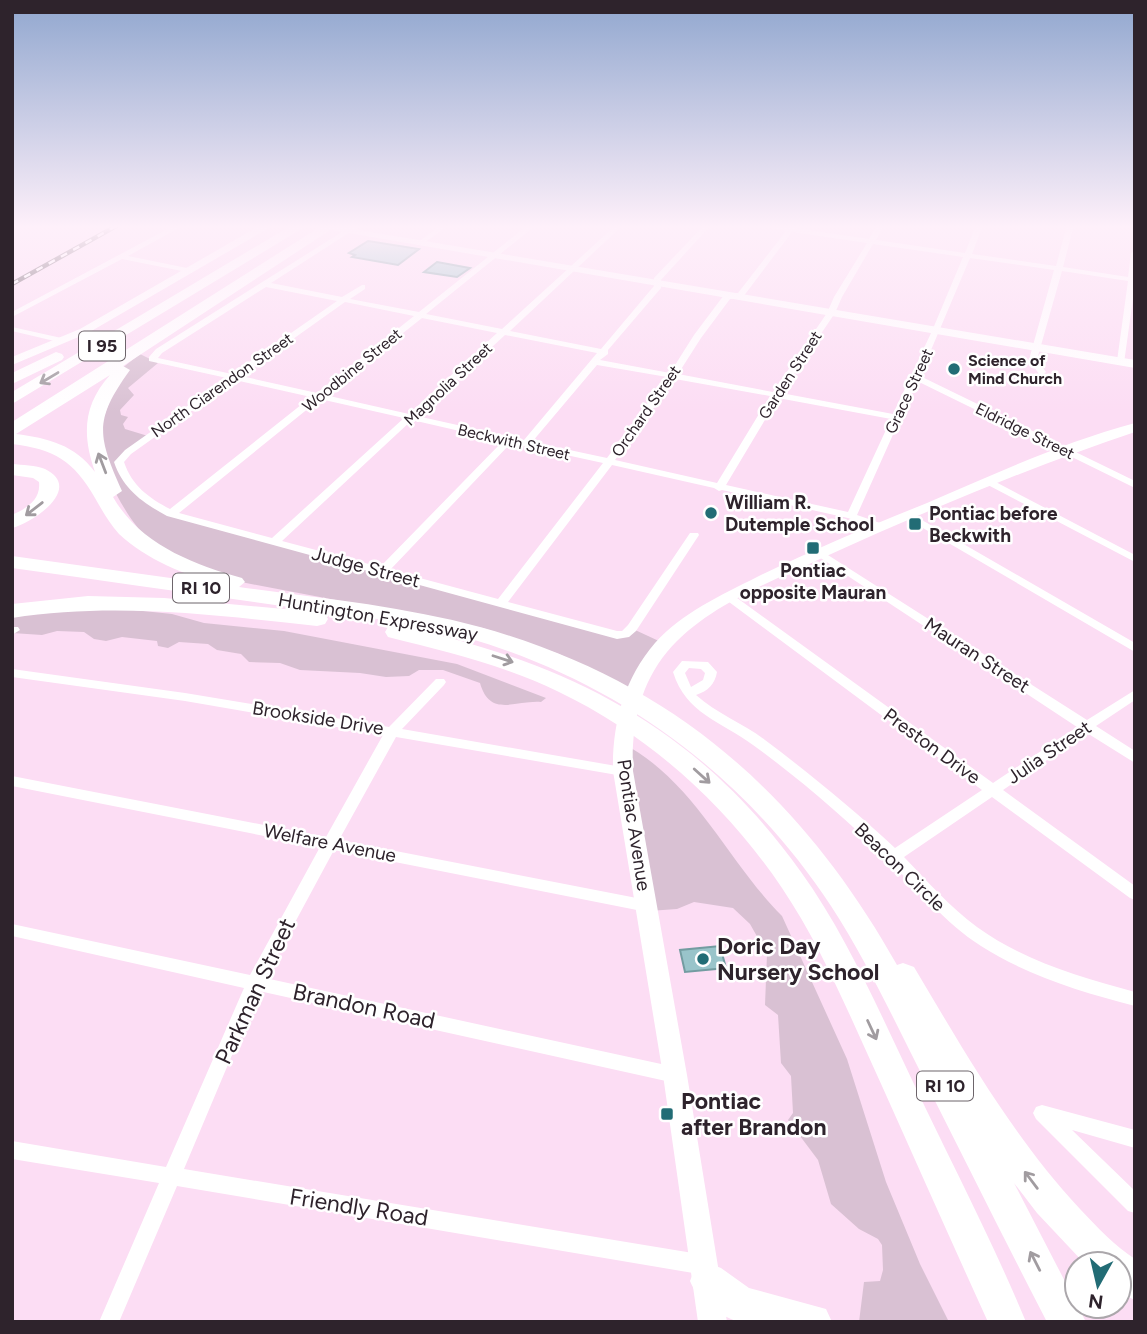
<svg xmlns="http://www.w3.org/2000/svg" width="1147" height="1334" font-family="Figtree,sans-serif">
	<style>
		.green { fill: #d9c1d3 }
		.building { fill: #99c4ca; stroke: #739ca1; stroke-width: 2 }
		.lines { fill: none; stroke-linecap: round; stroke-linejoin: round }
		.street { fill: #fff; fill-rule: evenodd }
		.secondary { fill: #fff; fill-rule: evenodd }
		.primary { fill: #fff; fill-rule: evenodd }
		.highway { fill: #fff; fill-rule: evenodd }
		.rail-casing { stroke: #584954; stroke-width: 4.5 }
		.rail { stroke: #fff; stroke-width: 2.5; stroke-dasharray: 7; stroke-linecap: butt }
		.oneway { stroke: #a19ca0 }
		.poi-dot { fill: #226c75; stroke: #fff; stroke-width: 2.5 }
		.labels { text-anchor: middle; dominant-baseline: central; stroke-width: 5; stroke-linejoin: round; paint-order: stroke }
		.far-poi-label { font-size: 16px; font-weight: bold; fill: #2e232c; stroke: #fff; text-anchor: start }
		.far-street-label { font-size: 16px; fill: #2e232c; stroke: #fff }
		.shield { fill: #fff; stroke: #6d656b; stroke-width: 2 }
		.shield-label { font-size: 18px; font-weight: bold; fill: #2e232c }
		.poi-label { font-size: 19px; font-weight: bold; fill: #2e232c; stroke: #fff; text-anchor: start }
		.street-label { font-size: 19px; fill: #2e232c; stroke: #fff }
		.near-poi-label { font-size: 23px; font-weight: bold; fill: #2e232c; stroke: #fff; text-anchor: start }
		.near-street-label { font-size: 23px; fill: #2e232c; stroke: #fff }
	</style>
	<rect width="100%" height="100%" fill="#fcddf4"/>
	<!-- green -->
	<path class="green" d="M140,354L158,363L128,388L134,395L120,410L121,415L128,417L123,424L125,429L148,436L121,459L123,477L170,514L620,634L633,629L661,642L629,688L559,654L483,628L246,583C225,578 171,560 156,547C126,521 109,481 94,445L121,369Z
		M105,607L172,614L204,623L284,631L457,664L546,698L541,702C515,700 490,718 480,683L443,670H419L409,676L386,677L360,673L300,670L280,663L249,662L241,654L217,650L208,644L179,642L168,648L158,646L157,641L122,637L106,641L94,639L84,632L57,631L42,635L12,633V616Z
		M622,743C694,780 727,861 782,916L847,1059L886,1182L920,1264L949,1322H859L864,1282L880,1281L883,1270L882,1245L878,1239L859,1229L831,1204L818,1160L788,1120L793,1113L791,1076L781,1063L778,1015L765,1005L767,954L750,924L733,908L694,902L677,909L649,911Z"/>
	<!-- building -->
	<path class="building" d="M368,241L419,249L398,265L352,257L355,255L349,253Z
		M437,262L470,268L457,277L424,272Z
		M720,946L726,968L685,972L680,950Z"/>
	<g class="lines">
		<!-- street -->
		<path class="street" d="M175,225H184L128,256L192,269V273L122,259L12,317V312Z
			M353,225H361L271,283L342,297L362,285H365V289L350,299L419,312L528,225H536L426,314L502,329L616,225H623L510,331L601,349L654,286V278L704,225H711L661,280V288L608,350V354L600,360L670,373L694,335L724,295L738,293L786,231L755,225L789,227L790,225H797L795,228L869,239L877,225H884L876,240L965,253L976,225H983L972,254L1056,266L1067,225H1074L1063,267L1128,277L1131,253L1135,251V284L1124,363L1117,361L1128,281L1062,271L1038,356V361L1046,372L1042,375L1039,374L1030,361V356L1054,270L970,258L920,376L1135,481V488L917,381L857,515L883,524L884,526L883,528L879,529L848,518L722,490L719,491L714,488L612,465L508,602L617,631H622L628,625L690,533H698L699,535L636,631L629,637L617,639L167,516C143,503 123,489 114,462L125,450L227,378L149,361V357L156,349ZM792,232L867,243L834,297L827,313L773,392L678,374L701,338L730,299L743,297ZM873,244L963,257L932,331L893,414L781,393L835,313L842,297ZM266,287L337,301L232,374L158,358L162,353ZM345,302L414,316L317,393L241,376ZM422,318L497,333L409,414L325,395ZM505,335L597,353L524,440L417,416ZM597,365L667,377L607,458L532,442ZM675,379L770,396L717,483L615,460ZM235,380L311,397L170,509C149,498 132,486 124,462L131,454ZM778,398L891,419L848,512L726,485ZM320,399L404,418L272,538L179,513ZM412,420L503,441L380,567L282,541ZM511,443L603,463L498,599L390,570Z
			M441,225H449L421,245H417V243Z
			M12,327L66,339L67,341L63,343L12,331Z
			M990,479L1135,555V562L986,484V480Z
			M908,512L1135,643V652L904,517L903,515Z
			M820,550L1087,720L1135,690V700L1096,726L1135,751V763L1087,733L1003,790L1135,886V900L1130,898L992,797L904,857C927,881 950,907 977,927C1024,961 1080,977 1135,992V1006C1082,992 1028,976 981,946C945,923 918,889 887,859C846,819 800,779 753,745C721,721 686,714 673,672L682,661L708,662L717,672C715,684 708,691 696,695C717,714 743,723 765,740C809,773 854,810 895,848L982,790L725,599L723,597L725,595H733L993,783L1077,727L816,555L815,553L816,551ZM689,668L701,669L705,673L703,680L691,687L685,673Z
			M12,627H18L20,630L12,635Z
			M12,669L185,693L389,727L436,679H444L446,682L444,685L402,729L628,768L630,771L628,774L623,776L396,737L339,840L647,900L652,902L655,906L652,910L647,912L334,850L265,978L675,1067L681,1069L684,1075L681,1081L675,1083L259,991L184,1169L705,1255L712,1258L715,1265L712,1272L705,1275L177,1186L119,1322H99L159,1183L12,1159V1141L166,1167L244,988L12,936V924L250,975L320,847L12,786V776L326,837L383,735L185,701L12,677Z
			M1042,1105L1135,1130V1148L1072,1130L1135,1191V1213L1128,1211L1036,1119L1033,1113L1036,1107Z"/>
		<!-- secondary -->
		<path class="secondary" d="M261,225H274L88,333L12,365V357L80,329Z
			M1135,423V432C1028,468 923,512 820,559C768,583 705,607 667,652C639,686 631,728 633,771L687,1075L727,1322H698L663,1075L613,771C612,724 624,679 655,643C682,613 721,595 757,577C812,550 870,526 927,503C994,474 1064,442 1135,423Z"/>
		<!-- primary -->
		<path class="primary" d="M302,225H329L1135,360V368Z"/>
		<!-- highway -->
		<path class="highway" d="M292,225H308L12,404V392Z
			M323,225H338L123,366L130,370C94,420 97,435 122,491L113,497C140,544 192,564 242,578L245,582L239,587C320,598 402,606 480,627C671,680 801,794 897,965L903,963L914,967C964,1051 1013,1137 1080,1209C1096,1226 1116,1247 1135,1259V1300L1119,1293V1264H1085L1037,1213L1014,1183L1086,1322H1047C1006,1243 967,1164 927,1085C896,1024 868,963 831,906C745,775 619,682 468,638C410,621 349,615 289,607C197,594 105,581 12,568V556L221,585C185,575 147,560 119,534C109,523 102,510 95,498C74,461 54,449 12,444V422ZM110,375C83,405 82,435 95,472C75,445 48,438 16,434Z
			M56,352L62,354L64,357L62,360L12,384V373Z
			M12,464C22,465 36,465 45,469C84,488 33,523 12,528V515C27,508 41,500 39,482L33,478L12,475Z
			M88,596L164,598L317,612L325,614L328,619L325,624L317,626C215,615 115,602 12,618V604Z
			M396,625C567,662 697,726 801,872C847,936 879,1011 913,1082C951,1162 992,1240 1026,1322H988C952,1243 917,1164 882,1086C851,1019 823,949 782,888C726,805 649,735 559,692C504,665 447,652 388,637L385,632L388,627Z
			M708,1263L721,1268L749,1288L826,1309L832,1322H738C716,1313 699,1303 690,1281L695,1268Z"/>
		<!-- rail casing -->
		<g class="rail-casing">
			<path id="rail" d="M12,284L118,225"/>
		</g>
		<!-- rail -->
		<use href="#rail" class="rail"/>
	</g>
	<!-- one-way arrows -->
	<defs><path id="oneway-shaft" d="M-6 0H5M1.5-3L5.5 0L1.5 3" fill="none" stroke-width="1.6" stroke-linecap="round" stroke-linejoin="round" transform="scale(1.75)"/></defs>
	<g class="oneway">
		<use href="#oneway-shaft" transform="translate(49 378) rotate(149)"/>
		<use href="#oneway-shaft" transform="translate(102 463) rotate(-111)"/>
		<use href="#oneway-shaft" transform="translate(34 509) rotate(142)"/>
		<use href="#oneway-shaft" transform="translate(503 659) rotate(18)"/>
		<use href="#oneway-shaft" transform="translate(702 776) rotate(42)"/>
		<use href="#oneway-shaft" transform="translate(872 1030) rotate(65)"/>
		<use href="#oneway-shaft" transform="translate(1031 1180) rotate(-127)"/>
		<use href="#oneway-shaft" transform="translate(1035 1261) rotate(-117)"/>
	</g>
	<!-- sky -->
	<linearGradient id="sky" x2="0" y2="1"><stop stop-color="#91a7cf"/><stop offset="0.55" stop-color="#fef0fa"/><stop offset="1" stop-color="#fef0fa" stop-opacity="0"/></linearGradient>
	<rect width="1147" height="412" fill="url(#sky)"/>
	<!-- markers -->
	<g class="poi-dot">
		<circle cx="954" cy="369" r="7"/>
		<circle cx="711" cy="513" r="7"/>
		<rect x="908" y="517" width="14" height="14" rx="3.5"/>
		<rect x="806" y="541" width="14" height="14" rx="3.5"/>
		<circle cx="703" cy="959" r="7"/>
		<rect x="660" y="1107" width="14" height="14" rx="3.5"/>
	</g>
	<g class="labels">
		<!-- far-poi labels -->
		<g class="far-poi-label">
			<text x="968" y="360">Science of<tspan x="968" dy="18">Mind Church</tspan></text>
		</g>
		<!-- far-street labels -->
		<g class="far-street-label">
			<text transform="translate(352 370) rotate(-39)">Woodbine Street</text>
			<text transform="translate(790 375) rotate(-57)">Garden Street</text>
			<text transform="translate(448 384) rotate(-43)">Magnolia Street</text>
			<text transform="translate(222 385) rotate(-35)">North Ciarendon Street</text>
			<text transform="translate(909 391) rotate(-65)">Grace Street</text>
			<text transform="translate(646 411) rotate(-55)">Orchard Street</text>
			<text transform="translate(1025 431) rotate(26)">Eldridge Street</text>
			<text transform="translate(514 442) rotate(13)">Beckwith Street</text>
		</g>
		<!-- shield labels -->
		<g class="shield">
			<rect x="79" y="331.5" width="46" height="29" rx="5"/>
			<rect x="173" y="573.5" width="56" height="29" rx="5"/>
			<rect x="917" y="1071.5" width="56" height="29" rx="5"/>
		</g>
		<g class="shield-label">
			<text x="102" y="346">I 95</text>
			<text x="201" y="588">RI 10</text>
			<text x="945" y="1086">RI 10</text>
		</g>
		<!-- poi labels -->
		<g class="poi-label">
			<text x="725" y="502">William R.<tspan x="725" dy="22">Dutemple School</tspan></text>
			<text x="929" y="513">Pontiac before<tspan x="929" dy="22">Beckwith</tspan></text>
			<text x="813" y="570" text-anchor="middle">Pontiac<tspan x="813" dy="22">opposite Mauran</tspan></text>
		</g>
		<!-- street labels -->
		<g class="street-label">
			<text transform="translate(366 567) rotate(15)">Judge Street</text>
			<text transform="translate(378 617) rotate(10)">Huntington Expressway</text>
			<text transform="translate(977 655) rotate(33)">Mauran Street</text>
			<text transform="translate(318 718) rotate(9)">Brookside Drive</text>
			<text transform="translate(932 746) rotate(36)">Preston Drive</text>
			<text transform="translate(1049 752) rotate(-34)">Julia Street</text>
			<text transform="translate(634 825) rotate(81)">Pontiac Avenue</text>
			<text transform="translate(330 843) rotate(11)">Welfare Avenue</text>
			<text transform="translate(900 867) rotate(44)">Beacon Circle</text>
		</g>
		<!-- near-poi labels -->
		<g class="near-poi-label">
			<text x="717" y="946">Doric Day<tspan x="717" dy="26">Nursery School</tspan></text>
			<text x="681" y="1101">Pontiac<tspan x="681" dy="26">after Brandon</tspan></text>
		</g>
		<!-- near-street labels -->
		<g class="near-street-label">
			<text transform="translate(255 991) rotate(-65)">Parkman Street</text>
			<text transform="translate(364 1006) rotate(12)">Brandon Road</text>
			<text transform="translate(359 1207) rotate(9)">Friendly Road</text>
		</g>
	</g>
	<!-- border -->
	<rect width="1147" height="1334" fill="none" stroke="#2e232c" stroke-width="28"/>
	<!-- north arrow -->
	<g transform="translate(1098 1285) rotate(188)"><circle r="33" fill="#ffffff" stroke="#aba7ab" stroke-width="2"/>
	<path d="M0-5L12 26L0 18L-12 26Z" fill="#226c75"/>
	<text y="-10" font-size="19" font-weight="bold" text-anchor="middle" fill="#2e232c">N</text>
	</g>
</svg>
